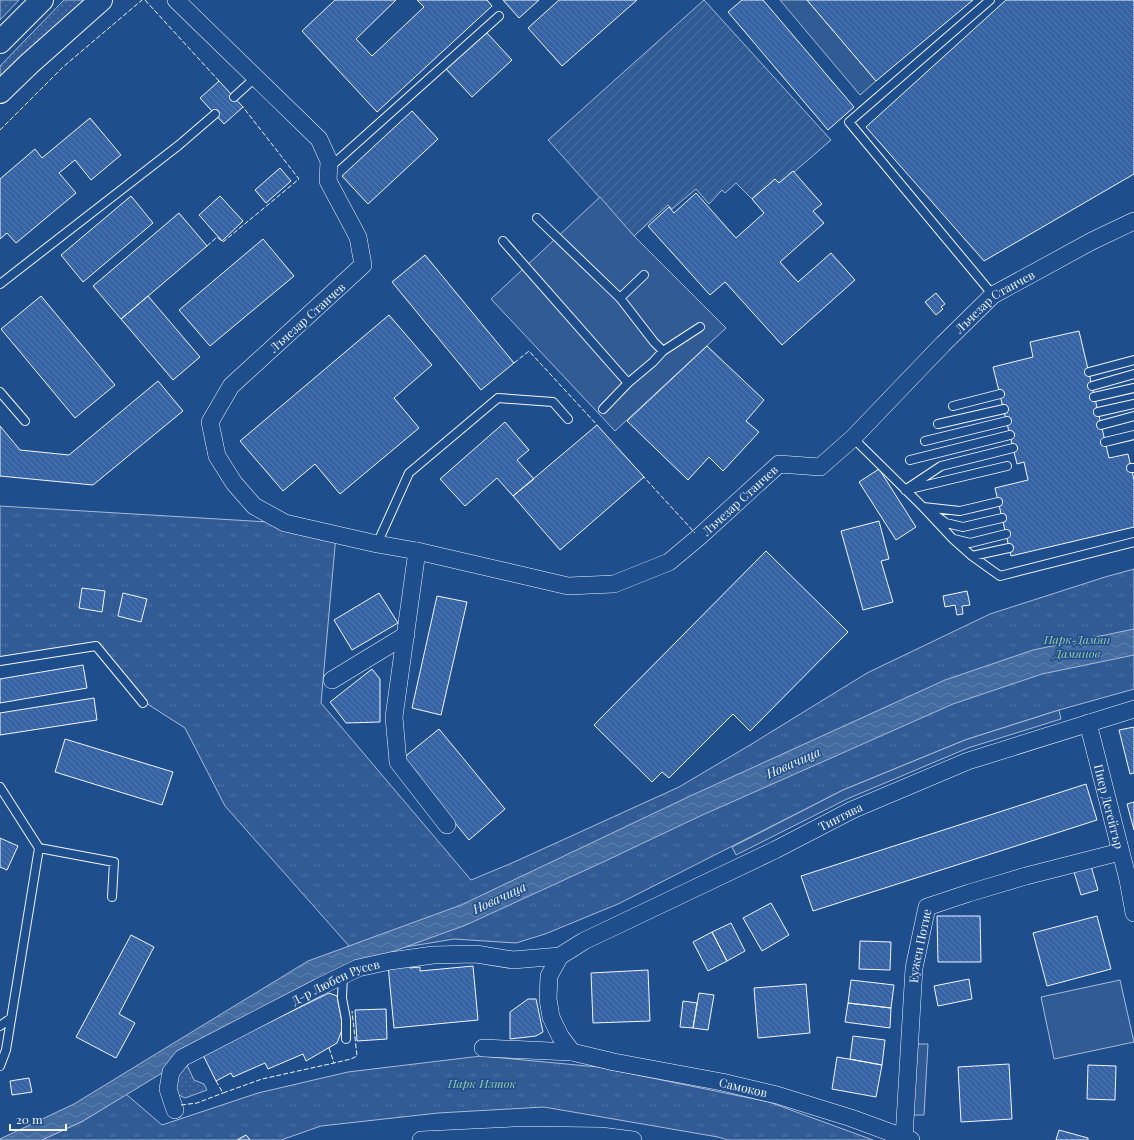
<svg xmlns="http://www.w3.org/2000/svg" width="1134" height="1140" font-family="'Playfair Display',serif">
	<style>
		.grass { fill: url(#grass-dots); stroke: #a8bbd7 }
		.park { fill: url(#park-tufts); stroke: #a8bbd7 }
		.garden { fill: url(#garden-furrows); stroke: #a8bbd7 }
		.pitch { fill: #305b95; stroke: #a8bbd7 }
		.water { fill: url(#water-waves); stroke: #a8bbd7 }
		.building { fill: url(#building-back-hatch); stroke: #f2f6ff }
		.lines { fill: none; stroke-linecap: round; stroke-linejoin: round }
		.service-casing { stroke: #f2f6ff; stroke-width: 10 }
		.minor-casing { stroke: #f2f6ff; stroke-width: 18 }
		.primary-casing { stroke: #f2f6ff; stroke-width: 24 }
		.service { stroke: #1f4e8c; stroke-width: 8 }
		.minor { stroke: #1f4e8c; stroke-width: 17 }
		.primary { stroke: #1f4e8c; stroke-width: 22 }
		.fence { stroke: #f2f6ff; stroke-width: 1; stroke-dasharray: 5 2; stroke-linecap: butt }
		.labels { text-anchor: middle; dominant-baseline: central; stroke-width: 3; stroke-linejoin: round; paint-order: stroke }
		.street-label { font-size: 12px; fill: #f2f6ff; stroke: #1f4e8c }
		.park-label { font-size: 12px; font-style: italic; fill: #97c8a6; stroke: #1f4e8c }
		.water-label { font-size: 13px; font-style: italic; fill: #f2f6ff; stroke: #1f4e8c }
	</style>
	<defs>
		<pattern id="grass-dots" width="8" height="8" patternUnits="userSpaceOnUse"><rect width="8" height="8" fill="#305b95"/><path d="M2 2h.1M6 6h.1" fill="none" stroke="#4e73a5" stroke-width="1.8" stroke-linecap="round"/></pattern>
		<pattern id="park-tufts" width="24" height="20" patternUnits="userSpaceOnUse"><rect width="24" height="20" fill="#305b95"/><path d="M3 7l-1-3M5 7V3M7 7l1-3M15 17l-1-3M17 17v-4M19 17l1-3" fill="none" stroke="#4e73a5"/></pattern>
		<pattern id="garden-furrows" width="10" height="10" patternUnits="userSpaceOnUse"><rect width="10" height="10" fill="#305b95"/><path d="M-1 1l2-2M0 10L10 0M9 11l2-2" fill="none" stroke="#4e73a5"/></pattern>
		<pattern id="water-waves" width="16" height="10" patternUnits="userSpaceOnUse"><rect width="16" height="10" fill="#446ba0"/><path d="M0 5q4-4 8 0t8 0" fill="none" stroke="#5f81ae"/></pattern>
		<pattern id="building-back-hatch" width="6" height="6" patternUnits="userSpaceOnUse"><rect width="6" height="6" fill="#3563a3"/><path d="M-1 5l2 2M0 0l6 6M5-1l2 2" fill="none" stroke="#537ab1"/></pattern>
	</defs>
	<rect width="100%" height="100%" fill="#1f4e8c"/>
	<!-- grass -->
	<path class="grass" d="M0,0H19L0,20Z
		M64,0H92L0,80V66Z
		M187,1065L194,1080L204,1084L207,1090L185,1098L175,1093C176,1081 176,1071 187,1065Z"/>
	<!-- park -->
	<path class="park" d="M0,506L285,523L336,535L321,703L471,880L512,863L679,787L750,745L867,673L990,614L1105,577L1134,569V689L1059,710L965,740L843,790L618,904L545,934L516,943L454,939L357,955L225,806L185,728L149,705L98,642L0,657Z
		M481,1056L598,1067L769,1102L873,1140H728L718,1137L544,1107L438,1113L321,1126L281,1140H250L246,1135L236,1140H42L83,1121L126,1094L162,1125L258,1093L348,1072Z"/>
	<!-- garden -->
	<path class="garden" d="M704,0L831,140L794,172L793,171L779,183L775,179L752,199L736,183L725,193L722,190L709,204L696,189L672,209L668,205L634,236L548,140Z"/>
	<!-- pitch -->
	<path class="pitch" d="M780,0H807L876,81L860,95Z
		M600,197L634,236L726,328L615,431L491,299Z
		M1059,710L1061,719L968,748L847,799L736,855L732,847L843,790L965,740Z
		M1120,980L1134,1042L1054,1059L1041,997Z
		M915,1044H928L924,1115H911Z"/>
	<!-- water -->
	<path class="water" d="M1134,629V655L1042,674L953,704L698,817L601,863L466,925L317,979L83,1121L42,1140H0V1139L74,1104L308,961L461,905L688,797L945,680L1033,650Z"/>
	<!-- building -->
	<path class="building" d="M335,0H396L356,39L372,56L424,7L417,0H487L492,6L377,112L302,31Z
		M503,0H539L519,18Z
		M559,0H637L562,66L528,28Z
		M742,0H763L854,107L828,130L728,12Z
		M807,0H973L876,81Z
		M1006,0H1134V174L984,261L866,127Z
		M486,32L512,60L472,97L446,69Z
		M219,81L243,107L224,124L200,98Z
		M412,111L438,139L368,204L342,176Z
		M90,118L121,155L91,180L75,160L59,173L76,193L16,243L7,233L0,239V179L35,149L42,158Z
		M280,168L291,181L266,203L255,190Z
		M793,171L822,204L813,211L824,223L780,262L798,282L831,253L855,280L782,345L725,282L710,295L648,226L669,207L674,213L696,193L736,238L764,213L752,199L775,179L779,183Z
		M131,196L153,223L83,282L61,255Z
		M220,196L243,221L222,241L199,215Z
		M179,213L207,246L121,319L93,286Z
		M263,239L294,276L210,346L179,310Z
		M425,255L514,363L481,390L392,282Z
		M936,293L945,304L941,307L943,309L936,315L925,302Z
		M41,296L115,385L75,418L1,329Z
		M148,296L200,357L173,380L121,319Z
		M389,315L432,365L394,398L419,428L340,494L315,464L283,491L240,441Z
		M1079,331L1109,458L1128,454L1134,480V527L1011,556L995,488L1028,480L1024,462L1017,464L993,367L1033,357L1030,342Z
		M707,346L764,400L746,421L759,432L723,471L709,457L688,480L627,421Z
		M158,381L183,411L93,485L0,476V426L20,450L69,455Z
		M505,422L529,450L517,460L534,479L513,496L497,478L465,506L440,479Z
		M597,425L644,477L560,550L513,496Z
		M879,469L916,527L896,540L859,482Z
		M879,521L889,559L881,561L893,602L863,610L841,531Z
		M766,551L848,632L750,731L733,714L669,778L662,772L652,782L594,725Z
		M82,588L105,591L102,612L79,608Z
		M967,591L970,605L962,606L963,614L957,615L955,605L945,607L943,596Z
		M123,593L147,599L141,622L118,616Z
		M379,593L398,623L352,650L334,620Z
		M437,596L467,602L441,715L412,708Z
		M83,665L87,688L0,703V679Z
		M372,669L380,679V722L346,723L330,702Z
		M94,698L97,720L0,735V713Z
		M1134,727V773L1130,774L1119,730Z
		M439,729L505,809L469,840L402,759Z
		M65,739L173,772L162,805L55,772Z
		M1086,784L1097,820L813,911L801,876Z
		M1134,802V830L1127,804Z
		M0,838L18,846L7,870L0,867Z
		M1091,866L1098,890L1081,895L1074,872Z
		M771,903L789,935L762,951L743,918Z
		M937,916H980L981,962H938Z
		M1097,916L1111,969L1047,986L1033,933Z
		M731,923L745,951L727,961L712,932Z
		M712,932L727,961L708,971L693,942Z
		M131,935L154,947L119,1014L135,1023L116,1058L76,1037Z
		M860,941L891,942L890,970L859,969Z
		M410,963V968L420,967V971L473,966L478,1020L394,1028L388,965Z
		M648,970L650,1021L593,1023L591,973Z
		M969,979L972,999L938,1006L934,986Z
		M851,980L894,985L891,1008L848,1003Z
		M806,984L810,1033L758,1038L754,988Z
		M329,993L337,996L343,1027L337,1043L306,1061L303,1054L268,1069L265,1063L233,1077L231,1073L216,1081L203,1055Z
		M699,993L714,995L708,1030L693,1028Z
		M528,999H536L543,1032L536,1036L510,1039V1012Z
		M683,1001L697,1003L693,1028L680,1027Z
		M848,1003L891,1008L890,1028L845,1022Z
		M386,1009L387,1039L357,1041L355,1010Z
		M853,1036L885,1040L882,1065L850,1059Z
		M837,1057L882,1065L876,1097L832,1089Z
		M1009,1064L1012,1119L961,1122L958,1067Z
		M1088,1065L1116,1066L1115,1100L1087,1099Z
		M29,1078L32,1092L12,1095L10,1081Z
		M1059,1130L1088,1138V1140H1056Z
		M246,1135L250,1140H238Z"/>
	<g class="lines">
		<!-- service casing -->
		<g class="service-casing">
			<path id="service" d="M990,0L849,122L993,295
				M234,97L256,77
				M330,167L499,16
				M537,218L620,298L654,342L663,351L653,362L628,383L603,409
				M503,241L628,383
				M0,284L179,145L215,114
				M620,298L644,275
				M663,351L700,327
				M1089,372L1134,360
				M1092,386L1134,374
				M0,392L25,421
				M1094,397L1134,388
				M953,406L1000,394
				M1098,412L1134,404
				M938,424L1004,409
				M1101,425L1134,416
				M853,438L923,507L960,511L998,502
				M925,441L1007,421
				M1105,442L1134,435
				M910,460L1010,435
				M1131,468H1134
				M910,489L1007,466
				M905,490L941,466L1013,448
				M923,507L953,539L972,556L1009,548
				M935,515L946,523L963,527L1002,518
				M954,539L970,543L1006,534
				M377,544L409,473L498,398L553,402L568,419
				M972,556L1000,576L1134,542
				M0,661L96,646L143,703
				M0,787L39,848
				M343,975L342,998L346,1019V1039
				M0,1026L11,1018
				M0,1066L6,1050L39,848L114,862L112,897"/>
		</g>
		<!-- minor casing -->
		<g class="minor-casing">
			<g id="minor">
				<path id="s1" d="M176,0L319,139L329,161L328,181L358,237L363,265L231,386L210,422L217,456L234,483L254,506L285,523L377,544L417,551L568,586L614,584L669,562L699,537L779,464L820,467L853,438L943,344L993,295L1092,241L1134,221"/>
				<path d="M417,551L394,717L398,762L447,825"/>
				<path d="M332,680L406,635"/>
				<path id="s2" d="M1088,723L1128,880L1134,913"/>
				<path d="M560,956L549,976L548,999L551,1017L560,1036L572,1052"/>
				<path id="s3" d="M483,1048L572,1052L614,1062L722,1082L777,1095L851,1118L911,1140"/>
				<path id="s4" d="M175,1110L168,1089L171,1072L182,1058L319,987L358,968L390,961L433,955L476,954L513,960L560,956L584,941L775,850L852,810L968,761L1134,709"/>
				<path id="s5" d="M904,1138L914,968L927,907L969,893L1026,876L1120,852"/>
				<path d="M421,1140L526,1135L601,1136L633,1140"/>
			</g>
		</g>
		<!-- primary casing -->
		<g class="primary-casing">
			<path id="primary" d="M0,42L42,0
				M0,92L29,64L101,0"/>
		</g>
		<!-- service -->
		<use href="#service" class="service"/>
		<!-- minor -->
		<use href="#minor" class="minor"/>
		<!-- primary -->
		<use href="#primary" class="primary"/>
		<!-- fence -->
		<path class="fence" d="M145,0L219,81
			M0,130L63,67L142,0
			M207,246L217,237L223,242L299,179L243,107
			M514,363L529,351L598,426
			M642,475L695,533
			M329,1048L334,1063
			M216,1081L223,1093L262,1079L334,1063L351,1059L357,1056L352,1011
			M181,1105L197,1103L223,1093"/>
	</g>
	<g class="labels">
		<!-- street labels -->
		<g class="street-label">
			<text stroke="none"><textPath href="#s1" startOffset="1514">Лъчезар Станчев</textPath></text>
			<text transform="translate(307 317) rotate(-42)">Лъчезар Станчев</text>
			<text stroke="none"><textPath href="#s1" startOffset="1178">Лъчезар Станчев</textPath></text>
			<text stroke="none"><textPath href="#s2" startOffset="86">Пиер Дегейтър</textPath></text>
			<text stroke="none"><textPath href="#s4" startOffset="772">Тинтява</textPath></text>
			<text stroke="none"><textPath href="#s5" startOffset="193">Еужен Потие</textPath></text>
			<text stroke="none"><textPath href="#s4" startOffset="229">Д-р Любен Русев</textPath></text>
			<text stroke="none"><textPath href="#s3" startOffset="264">Самоков</textPath></text>
		</g>
		<!-- park labels -->
		<g class="park-label">
			<text x="1077" y="639">Парк Дамян<tspan x="1077" dy="14">Дамянов</tspan></text>
			<text x="482" y="1083">Парк Изток</text>
		</g>
		<!-- water labels -->
		<g class="water-label">
			<text transform="translate(793 762) rotate(-24)">Новачица</text>
			<text transform="translate(499 897) rotate(-25)">Новачица</text>
		</g>
	</g>
	<!-- scale -->
	<path d="M10 1124v6h56v-6" fill="none" stroke="#f2f6ff" stroke-width="2"/>
	<text x="16" y="1124" font-size="12" fill="#f2f6ff" stroke="#1f4e8c" stroke-width="3" paint-order="stroke">20 m</text>
</svg>
